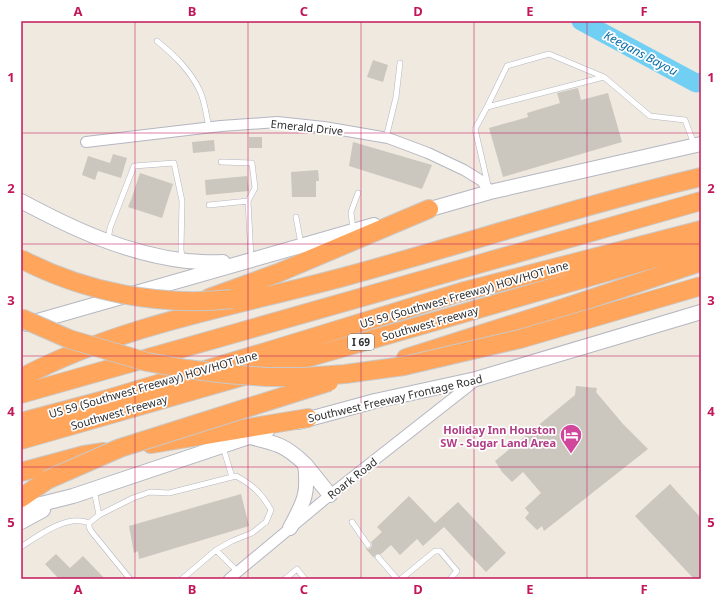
<svg xmlns="http://www.w3.org/2000/svg" width="722" height="600" font-family="'Noto Sans',sans-serif">
	<style>
		.lines { fill: none; stroke-linecap: round; stroke-linejoin: round }
		.river { stroke: #71cff4; stroke-width: 19 }
		.building { fill: #cbc7be }
		.service-casing { stroke: #b4b6c1; stroke-width: 6 }
		.minor-casing { stroke: #b4b6c1; stroke-width: 12 }
		.secondary-casing { stroke: #b4b6c1; stroke-width: 16 }
		.motorway-casing { stroke: #c9c9c9; stroke-width: 20 }
		.service { stroke: #fff; stroke-width: 5 }
		.minor { stroke: #fff; stroke-width: 10 }
		.secondary { stroke: #fff; stroke-width: 14 }
		.motorway { stroke: #ffa55c; stroke-width: 18 }
		.motorway-bridge-casing { stroke: #c9c9c9; stroke-width: 20; stroke-linecap: butt }
		.motorway-bridge { stroke: #ffa55c; stroke-width: 18 }
		.grid { fill: none; stroke: #c2185b; stroke-width: 1; stroke-opacity: 0.55 }
		.labels { text-anchor: middle; dominant-baseline: central; stroke-width: 3.5; stroke-linejoin: round; paint-order: stroke }
		.shield { fill: #fff; stroke: #6d6d6d; stroke-width: 1 }
		.shield-label { font-size: 10px; font-weight: bold; fill: #2e2e2e }
		.street-label { font-size: 11px; fill: #2e2e2e; stroke: #fff }
		.hotel-label { font-size: 11px; font-weight: bold; fill: #b23c85; stroke: #fff; text-anchor: end }
		.water-label { font-size: 12px; font-style: italic; fill: #086ea7; stroke: #fff }
		.neatline { fill: none; stroke: #c2185b; stroke-width: 1.5 }
		.grid-label { font-size: 13px; text-anchor: middle; font-weight: bold; fill: #c2185b }
	</style>
	<rect width="100%" height="100%" fill="#efe9e0"/>
	<g class="lines">
		<!-- river -->
		<path class="river" d="M581,21L696,83L701,82"/>
	</g>
	<!-- building -->
	<path class="building" d="M373,60L388,65L383,82L367,77Z
		M578,88L581,100L608,93L622,142L503,177L489,128L528,117L527,113L560,103L557,93Z
		M249,137H262V148H249Z
		M214,140L215,151L193,153L192,142Z
		M353,142L432,165L422,189L349,166Z
		M113,154L127,158L121,178L98,171L95,180L82,175L88,156L110,163Z
		M318,170L319,181H316V197H292L291,172Z
		M140,173L173,184L162,218L128,207L131,200Z
		M247,176L249,191L206,195L205,180Z
		M576,386L597,388L596,392L623,424L648,449L544,531L542,526L537,530L525,518L529,513L525,508L541,493L523,472L512,482L502,472L495,461L575,395Z
		M670,484L701,518V579H694L635,516Z
		M241,494L249,526L139,559L138,551L134,553L129,526Z
		M409,496L435,523L458,502L506,553L486,572L444,527L423,546L417,539L400,555L391,545L381,554H376L374,558L365,548L368,549L371,548L372,545L371,542L382,532L377,527Z
		M56,554L70,568L83,556L105,579H59L45,564Z"/>
	<g class="lines">
		<!-- service casing -->
		<g class="service-casing">
			<path id="service" d="M157,41C174,55 190,70 200,91C205,102 206,115 209,127
				M604,77L487,107L507,66L549,54L604,77L650,116L685,120L694,144
				M487,107L475,129L488,185
				M386,138L396,97L400,63
				M221,162L252,163L255,188L248,201L251,258
				M209,205L248,201
				M296,217L301,244
				M353,230L351,212L358,193
				M108,240L110,228L134,166L174,163L182,201L181,249L182,259
				M94,490L99,515L89,523V527L91,531L130,579
				M99,515L133,498L150,492L169,493L232,477
				M352,522L368,545
				M21,547C39,535 67,514 89,523
				M216,550L232,541L252,533L266,522L271,510C262,494 253,485 236,476L232,477L223,447
				M378,557L397,579
				M182,579L216,550L238,572
				M285,579L297,569L305,579
				M401,579L435,551H440L457,571L450,579"/>
		</g>
		<!-- minor casing -->
		<g class="minor-casing">
			<path id="minor" d="M86,142L221,126L277,122L324,127L388,138L428,153L464,170L482,181L490,192
				M229,579L330,495L475,381"/>
		</g>
		<!-- secondary casing -->
		<g class="secondary-casing">
			<path id="secondary" d="M21,201C73,229 127,254 187,261C199,262 211,263 223,262
				M420,212L490,192L701,144
				M27,324L374,225
				M298,422L375,401L476,379L701,312
				M250,437C276,443 285,445 305,464C309,494 304,502 290,528
				M305,464L330,495
				M21,509L73,496L267,431
				M21,522L43,510"/>
		</g>
		<!-- motorway casing -->
		<g class="motorway-casing">
			<path id="motorway" d="M209,298L278,273L429,209
				M406,358L551,312L701,262
				M21,378C122,324 237,306 347,276C465,244 582,205 701,177
				M21,394L701,201
				M21,422L104,400L272,350L461,292L701,230
				M21,440L701,245
				M151,444L308,418
				M21,472L84,455L104,452
				M21,498L47,480"/>
		</g>
		<!-- service -->
		<use href="#service" class="service"/>
		<!-- minor -->
		<use href="#minor" class="minor"/>
		<!-- secondary -->
		<use href="#secondary" class="secondary"/>
		<!-- motorway -->
		<use href="#motorway" class="motorway"/>
		<!-- motorway-bridge casing -->
		<g class="motorway-bridge-casing">
			<path id="motorway-bridge" d="M21,259C84,292 161,307 232,299
				M21,318L69,339L147,362L187,369L227,374L266,377H304L345,374L404,366L520,339L701,286
				M47,480L120,448L329,382"/>
		</g>
		<!-- motorway-bridge -->
		<use href="#motorway-bridge" class="motorway-bridge"/>
	</g>
	<!-- grid -->
	<path class="grid" d="M135,21V579M248,21V579M361,21V579M474,21V579M587,21V579M21,133H701M21,244H701M21,356H701M21,467H701"/>
	<!-- icons -->
	<defs>
		<g id="hotel-pin" transform="scale(1.15)"><path d="M0 17L-7.5 6A9.5 9.5 0 1 1 7.5 6Z" fill="#d1479c" stroke="#fff"/><path d="M-6-4.5h1.5V1H6V5H4.5V3h-9V5H-6ZM-4 0a1.8 1.8 0 1 1 3.6 0ZM.5 0V-2.5h3Q6-2.5 6 0Z" fill="#fff"/></g>
	</defs>
	<g fill-rule="evenodd">
		<use href="#hotel-pin" x="571" y="435"/>
	</g>
	<g class="labels">
		<!-- shield labels -->
		<rect class="shield" x="348" y="334" width="26" height="16" rx="3"/>
		<g class="shield-label">
			<text x="361" y="342">I 69</text>
		</g>
		<!-- street labels -->
		<g class="street-label">
			<text transform="translate(307 127) rotate(6)">Emerald Drive</text>
			<text transform="translate(464 294) rotate(-16)">US 59 (Southwest Freeway) HOV/HOT lane</text>
			<text transform="translate(430 323) rotate(-16)">Southwest Freeway</text>
			<text transform="translate(153 384) rotate(-16)">US 59 (Southwest Freeway) HOV/HOT lane</text>
			<text transform="translate(395 398) rotate(-13)">Southwest Freeway Frontage Road</text>
			<text transform="translate(119 412) rotate(-16)">Southwest Freeway</text>
			<text transform="translate(352 478) rotate(-38)">Roark Road</text>
		</g>
		<!-- hotel labels -->
		<g class="hotel-label">
			<text x="556" y="429">Holiday Inn Houston<tspan x="556" dy="13">SW - Sugar Land Area</tspan></text>
		</g>
		<!-- water labels -->
		<g class="water-label">
			<text transform="translate(641 53) rotate(28)">Keegans Bayou</text>
		</g>
	</g>
	<!-- border -->
	<rect width="722" height="600" fill="none" stroke="#ffffff" stroke-width="44"/>
	<rect x="22" y="22" width="678" height="556" class="neatline"/>
	<g class="grid-label">
		<text x="78" y="16">A</text>
		<text x="192" y="16">B</text>
		<text x="304" y="16">C</text>
		<text x="418" y="16">D</text>
		<text x="530" y="16">E</text>
		<text x="644" y="16">F</text>
		<text x="11" y="82">1</text>
		<text x="711" y="82">1</text>
		<text x="11" y="193">2</text>
		<text x="711" y="193">2</text>
		<text x="11" y="305">3</text>
		<text x="711" y="305">3</text>
		<text x="11" y="416">4</text>
		<text x="711" y="416">4</text>
		<text x="11" y="527">5</text>
		<text x="711" y="527">5</text>
		<text x="78" y="594">A</text>
		<text x="192" y="594">B</text>
		<text x="304" y="594">C</text>
		<text x="418" y="594">D</text>
		<text x="530" y="594">E</text>
		<text x="644" y="594">F</text>
	</g>
</svg>
